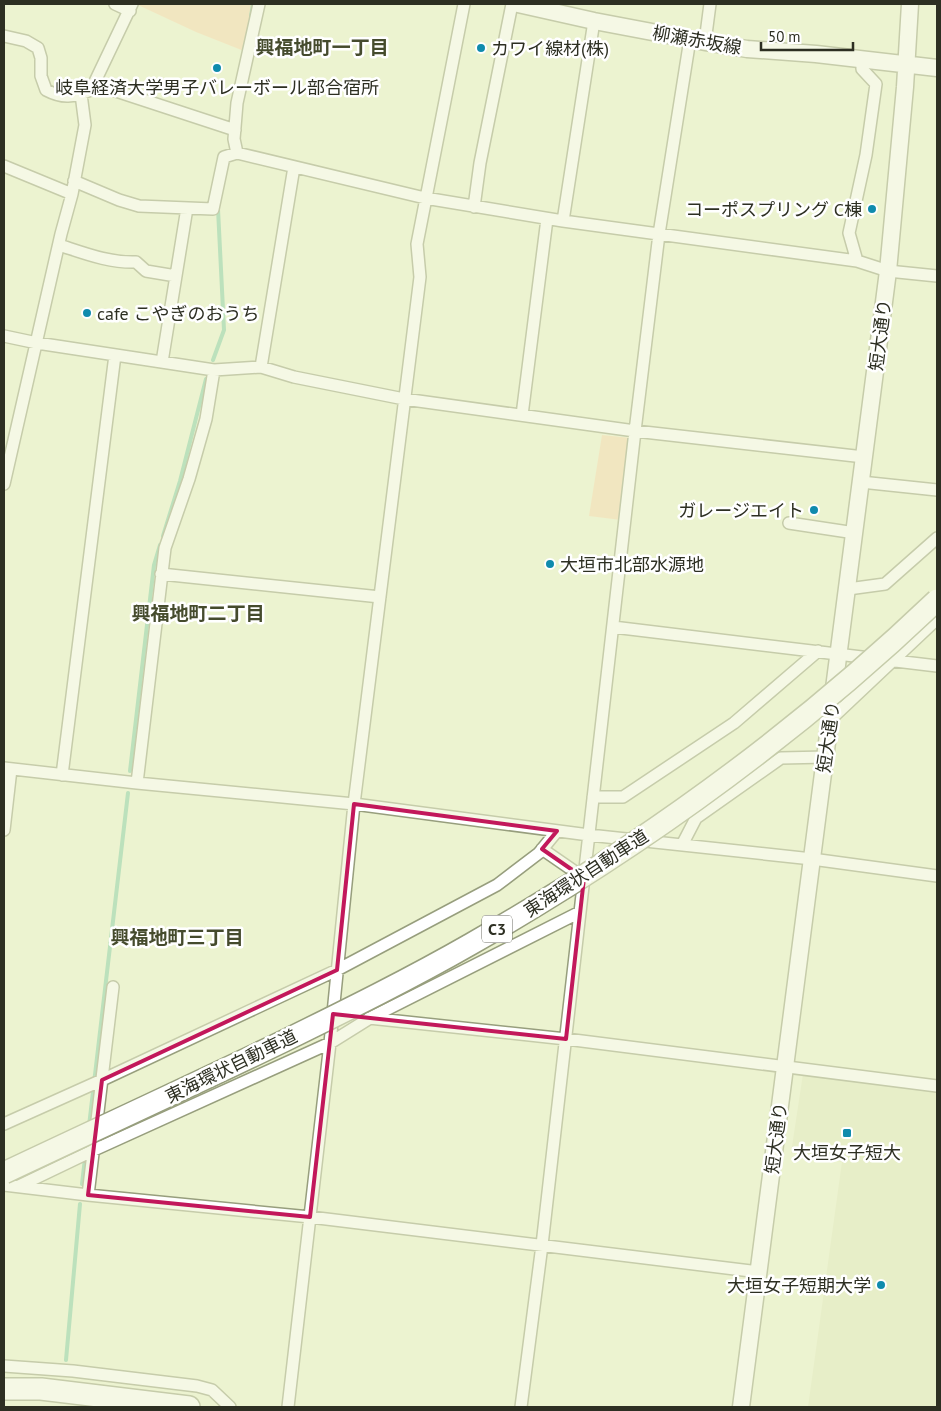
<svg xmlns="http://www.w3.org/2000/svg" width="941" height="1411" font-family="'PT Sans','Noto Sans JP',sans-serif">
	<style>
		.built { fill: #e0e9bf }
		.green { fill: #f7d8ae }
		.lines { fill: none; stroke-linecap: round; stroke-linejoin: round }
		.stream { stroke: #80cca4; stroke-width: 4 }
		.street-casing { stroke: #979e7d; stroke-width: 14 }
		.secondary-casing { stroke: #979e7d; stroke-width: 19 }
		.highway-casing { stroke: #979e7d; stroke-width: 24 }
		.street { stroke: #fff; stroke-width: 11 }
		.secondary { stroke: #fff; stroke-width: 16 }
		.highway { stroke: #fff; stroke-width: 21 }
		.highway-bridge-casing { stroke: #979e7d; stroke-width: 24; stroke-linecap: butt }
		.highway-bridge { stroke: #fff; stroke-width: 21 }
		.marked { fill: none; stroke: #c2185b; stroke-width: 4; stroke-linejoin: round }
		.poi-dot { fill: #0f8bad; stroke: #fff; stroke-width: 2 }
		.labels { text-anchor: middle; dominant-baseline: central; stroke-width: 5; stroke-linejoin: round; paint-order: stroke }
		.shield { fill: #fff; stroke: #6c6d64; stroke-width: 1 }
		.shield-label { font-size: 16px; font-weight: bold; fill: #2d2f22 }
		.street-label { font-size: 18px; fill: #2d2f22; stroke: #fff }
		.poi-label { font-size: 18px; fill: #2d2f22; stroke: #fff; text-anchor: start }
		.neighbourhood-label { font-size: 19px; font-weight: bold; fill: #454b2d; stroke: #fff }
	</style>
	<rect width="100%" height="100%" fill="#ecf3d0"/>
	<!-- built -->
	<path class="built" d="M803,1074L937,1091V1407H808L842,1162L791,1153Z"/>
	<!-- green -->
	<path class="green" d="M139,4H255L244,51L196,32L138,5Z
		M602,435L631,438L621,520L589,516Z"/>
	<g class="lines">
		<!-- stream -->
		<path class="stream" d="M251,16L253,4
			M213,360L224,330L218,209
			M163,536L180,481L206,379
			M130,771L154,565L160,545
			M89,1126L128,793
			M82,1184L85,1158
			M66,1360L80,1204"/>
		<!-- street casing -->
		<g class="street-casing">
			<path id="street" d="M115,4L130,11
				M4,36L26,41L38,48L41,58V76L46,90C63,99 73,97 91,90L132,4
				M705,42L710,4
				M91,90H113L235,130
				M237,153L234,139L237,103L259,4
				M4,166L72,194
				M74,181L119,200L139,206L213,209L224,157L237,153L425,198L563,221L857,261L888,271L937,276
				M474,207L480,163L512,4
				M563,221L594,21
				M59,245C84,253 109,263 136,262L146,271L176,276
				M857,261L849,233L866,155L876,84L862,69V60
				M4,336L37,343L214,370L261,367L294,377L404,399L635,431L864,457
				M162,362L187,208
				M261,367L294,167
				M522,415L547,219
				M861,482L937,490
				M4,484L61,234L72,194L85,125L81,94
				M789,523L855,533
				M161,574L380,597
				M848,589L885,584L937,538
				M613,627L937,666
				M831,719L937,619
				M4,768L137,783L354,804L589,835L812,859L937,876
				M62,775L115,355
				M137,783L165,548L189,479L206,419L214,370
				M593,797H623L734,723L818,651
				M4,830L11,769
				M682,845L696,818L781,758L826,757
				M542,849L584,878
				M369,1018L566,1039L937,1086
				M4,1124L102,1080L337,970L497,885L539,853L557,831
				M4,1185L88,1195L310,1217L759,1272
				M19,1186L94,1150L330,1043L370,1018L580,912
				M88,1195L113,987
				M4,1366L73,1371L197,1386L212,1390L230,1407
				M288,1407L330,1043L354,804L420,277L417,244L464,4
				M521,1407L542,1245L635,431L659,234L690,39"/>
		</g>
		<!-- secondary casing -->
		<g class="secondary-casing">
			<path id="secondary" d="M518,4L594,21L705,42L747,49L816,54L937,68
				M741,1407L888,271L905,87L910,4"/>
		</g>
		<!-- highway casing -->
		<g class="highway-casing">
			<path id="highway" d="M4,1389H41L189,1407"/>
		</g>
		<!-- street -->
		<use href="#street" class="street"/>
		<!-- secondary -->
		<use href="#secondary" class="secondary"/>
		<!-- highway -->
		<use href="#highway" class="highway"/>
		<!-- highway-bridge casing -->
		<g class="highway-bridge-casing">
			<path id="highway-bridge" d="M4,1173C97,1129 191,1086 284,1041C347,1010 410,979 471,944C639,848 797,734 937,600"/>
		</g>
		<!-- highway-bridge -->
		<use href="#highway-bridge" class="highway-bridge"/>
	</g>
	<!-- marked area -->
	<path d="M0 0H941V1411H0ZM354,804L557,831L542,849L584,878L566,1039L333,1014L310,1217L88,1195L102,1080L337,970Z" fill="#ecf3d0" fill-opacity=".55" fill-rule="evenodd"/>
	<path class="marked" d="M354,804L557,831L542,849L584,878L566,1039L333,1014L310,1217L88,1195L102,1080L337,970Z"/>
	<!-- markers -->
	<g class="poi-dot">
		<circle cx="481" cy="48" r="5"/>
		<circle cx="217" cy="68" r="5"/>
		<circle cx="872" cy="209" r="5"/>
		<circle cx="87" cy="313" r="5"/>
		<circle cx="814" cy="510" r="5"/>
		<circle cx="550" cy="564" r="5"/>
		<rect x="842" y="1128" width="10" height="10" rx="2.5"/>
		<circle cx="881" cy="1285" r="5"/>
	</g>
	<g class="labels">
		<!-- shield labels -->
		<rect class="shield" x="482" y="915.5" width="30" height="27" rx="4"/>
		<g class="shield-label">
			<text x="497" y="929">C3</text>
		</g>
		<!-- street labels -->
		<g class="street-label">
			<text transform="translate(697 40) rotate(10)">柳瀬赤坂線</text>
			<text transform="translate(880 335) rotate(-83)">短大通り</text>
			<text transform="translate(828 737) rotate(-82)">短大通り</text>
			<text transform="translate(586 873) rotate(-33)">東海環状自動車道</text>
			<text transform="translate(231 1066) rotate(-26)">東海環状自動車道</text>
			<text transform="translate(776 1138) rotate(-83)">短大通り</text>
		</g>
		<!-- poi labels -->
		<g class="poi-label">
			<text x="491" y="48">カワイ線材(株)</text>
			<text x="217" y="87" text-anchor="middle">岐阜経済大学男子バレーボール部合宿所</text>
			<text x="862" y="209" text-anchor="end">コーポスプリング C棟</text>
			<text x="97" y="313">cafe こやぎのおうち</text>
			<text x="804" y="510" text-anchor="end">ガレージエイト</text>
			<text x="560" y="564">大垣市北部水源地</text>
			<text x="847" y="1152" text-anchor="middle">大垣女子短大</text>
			<text x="871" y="1285" text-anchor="end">大垣女子短期大学</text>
		</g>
		<!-- neighbourhood labels -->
		<g class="neighbourhood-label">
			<text x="322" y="47">興福地町一丁目</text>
			<text x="198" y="613">興福地町二丁目</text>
			<text x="177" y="937">興福地町三丁目</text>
		</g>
	</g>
	<!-- border -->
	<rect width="941" height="1411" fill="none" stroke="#2d2f22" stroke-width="10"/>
	<!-- scale -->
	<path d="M761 42v8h92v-8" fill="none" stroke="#2d2f22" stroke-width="2.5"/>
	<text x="768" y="42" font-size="15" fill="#2d2f22" stroke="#ffffff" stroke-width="4" paint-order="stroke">50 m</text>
</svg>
